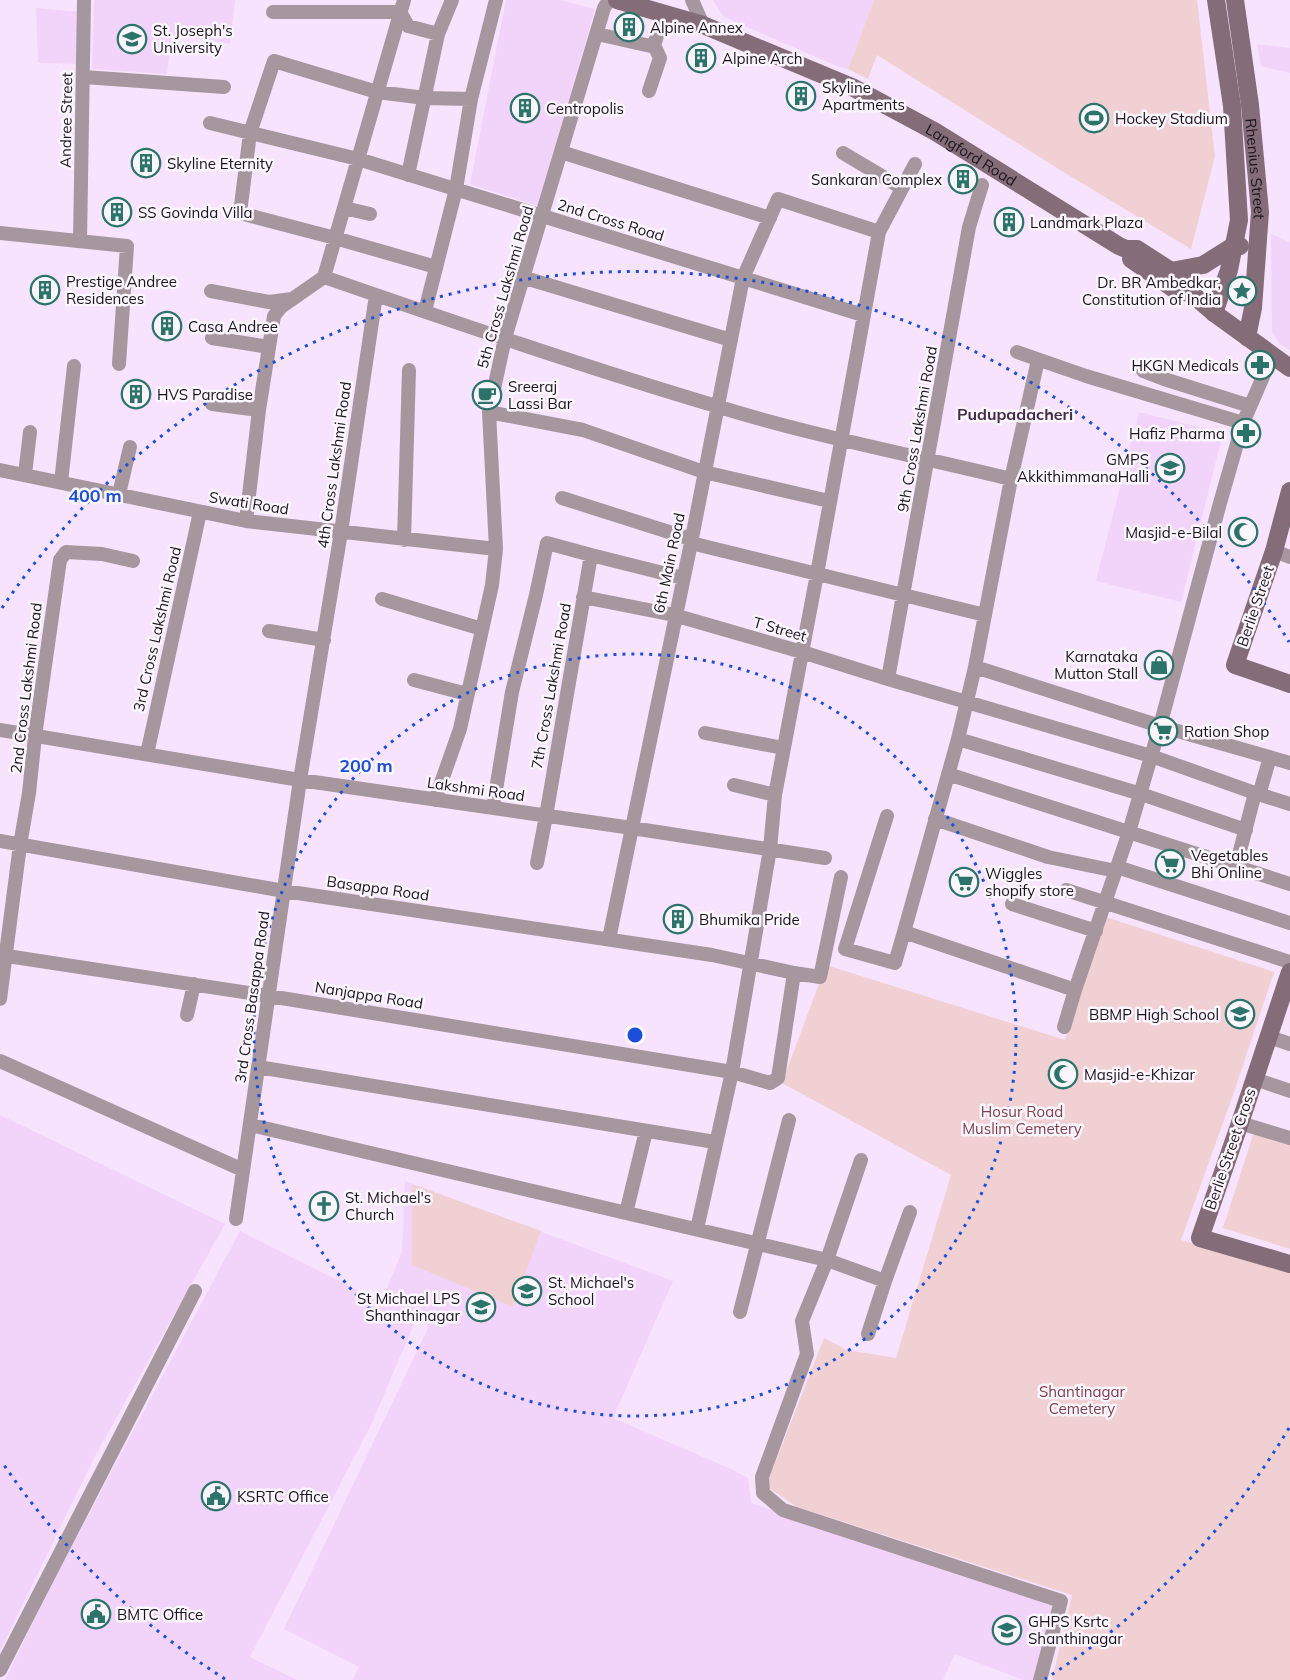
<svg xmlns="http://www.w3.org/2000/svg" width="1290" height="1680" font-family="Mulish,sans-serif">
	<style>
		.built { fill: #f2d4fa }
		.green { fill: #f0d0d3 }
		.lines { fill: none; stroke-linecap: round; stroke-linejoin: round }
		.street { stroke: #a6969e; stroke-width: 14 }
		.secondary { stroke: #846d79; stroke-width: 18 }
		.ring { fill: none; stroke: #1d4ed8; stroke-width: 3; stroke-dasharray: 3 6 }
		.labels { text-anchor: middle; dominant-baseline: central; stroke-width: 5; stroke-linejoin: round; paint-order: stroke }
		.poi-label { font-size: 15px; fill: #1b131e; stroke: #fbf6fd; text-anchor: start }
		.street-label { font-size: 15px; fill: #1b131e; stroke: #fbf6fd }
		.park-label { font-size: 15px; fill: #7f424a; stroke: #fbf6fd }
		.neighbourhood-label { font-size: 16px; font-weight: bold; fill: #412d46; stroke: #fbf6fd }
		.centre { fill: #1d4ed8; stroke: #fbf6fd; stroke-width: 3 }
		.ring-label { font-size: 18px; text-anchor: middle; font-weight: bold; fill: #1d4ed8; stroke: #fbf6fd; stroke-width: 5; stroke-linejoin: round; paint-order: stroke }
	</style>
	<rect width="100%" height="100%" fill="#f7e3fd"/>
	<!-- built -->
	<path class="built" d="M94,0H235L230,44L172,35L167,74L92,69Z
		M506,0H560L595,9L538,206L470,184Z
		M713,0H874L848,69L837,66L724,17Z
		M36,8L80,12L79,64L38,63Z
		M1257,44L1290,48V73L1261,66Z
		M1271,234L1290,242V350L1280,344L1272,331Z
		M1139,412L1223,433L1181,602L1096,581Z
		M0,1115L225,1224L96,1454L0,1651Z
		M405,1181L673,1281L613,1418L731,1469L748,1478L751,1503L1057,1607L1036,1680H1023L955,1654L943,1680H352L359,1667L284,1629L429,1326L416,1319L372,1423L250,1657L297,1680H5L59,1570L240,1231L381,1302L402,1252Z"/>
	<!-- green -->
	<path class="green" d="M874,0H1197L1215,156L1191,249L1065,173L877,55L868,79L848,69Z
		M1106,917L1274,972L1233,1095L1181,1240L1290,1272V1680H1052L1072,1595L797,1507L766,1486L824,1338L847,1350L896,1358L951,1175L782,1083L826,965L1065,1040Z
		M1254,1132L1290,1143V1249L1223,1228Z
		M412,1184L541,1231L513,1307L412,1265Z"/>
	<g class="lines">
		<!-- street -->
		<path class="street" d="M692,0L703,25
			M273,12H400L408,26L438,34
			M597,34L655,47
			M84,77L224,87
			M649,91L660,58L654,45L664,14
			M210,123L358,159L863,315
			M561,152L770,218
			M843,153L902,188
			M408,175L438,34L452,0
			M344,208L370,214
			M0,233L127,246L119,364
			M80,241L84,0
			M436,267L335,238L240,213L250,133L274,61L377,92L425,98L471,99
			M324,277C454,322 585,367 716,406C813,436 913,455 1011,479
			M522,277L731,340
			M211,291L269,302L292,299
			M425,311L456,189L471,99L496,0
			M212,338L269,347
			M1017,352L1086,376L1243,423
			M1038,360L1011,479L975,667L958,739L904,932L1075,990L1129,832L1160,726L1220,503L1243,423L1272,356
			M1143,371L1164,379L1250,406
			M212,404L259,410
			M489,412L583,430L704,472L829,501
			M0,470L246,521L496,549
			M25,474L30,432
			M61,482L74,366
			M119,494L130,447
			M562,498L691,539
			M246,521L259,410L274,316L281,307L324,277L404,0
			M404,540L409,370
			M691,543L985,615
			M1274,551L1290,557
			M583,597L674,615L802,652L888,679L1151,756L1255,793L1290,804
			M382,599L482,629
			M269,631L324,640
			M975,667L1160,726L1290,763
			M888,679L969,227L982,185
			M414,680L467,694
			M0,730L300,780L632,828L825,858
			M705,733L783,748
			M958,739L1141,794L1246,830
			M147,754L200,512
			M948,774L1290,884
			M734,785L775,795
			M1259,795L1270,757
			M435,800L460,729L492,585L496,549L489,412L505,338L604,8L609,0
			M493,808L512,692L536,595L547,543L591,555L683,578
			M887,816L845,949L895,963L904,932
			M935,819L1048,857L1116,871
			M0,841L284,891L712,955L794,973
			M537,863L546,816L591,555
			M1236,866L1255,793
			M1117,867L1290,923
			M1066,890L1290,962
			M1012,904L1096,931
			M609,939L691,543L743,278L778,199L879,232
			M0,955L269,996L732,1072L770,1083L778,1078L794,973L820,977L841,877
			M0,999L20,845L29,793L35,736L60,560L66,552L102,554L133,561
			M187,1015L194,984
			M1064,1027L1075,990
			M1269,1037L1290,1044
			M0,1061L243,1170
			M258,1067L715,1142
			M1255,1079L1290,1091
			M1240,1123L1290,1138
			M251,1125L827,1260L885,1281L910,1212
			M861,1160L827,1260L802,1321L807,1354L762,1477L763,1493L783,1510L1061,1601L1040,1680
			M626,1213L646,1131
			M236,1219L300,780L341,532L376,295
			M697,1229L732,1072L770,849L775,795L817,574L879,232L915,164
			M740,1312L789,1120
			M868,1334L885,1281
			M0,1670L195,1291"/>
		<!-- secondary -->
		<g class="secondary">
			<path id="s1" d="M617,0L703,25L852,87L934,131L1119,246L1126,249H1137L1185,280L1191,293L1214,313L1290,368"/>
			<path id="s2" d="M1235,0L1250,105L1260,212L1253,308L1247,337"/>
			<path d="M1131,259L1177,291L1191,293"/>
			<path d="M1171,271L1203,265L1235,245L1240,246"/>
			<path d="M1214,313L1229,270L1239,220L1232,106L1216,0"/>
			<path d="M1290,491L1274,551L1235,665L1290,684"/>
			<path d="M1290,972L1240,1123L1200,1238L1290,1264"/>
		</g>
	</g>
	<!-- distance rings -->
	<g class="ring">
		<circle cx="635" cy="1035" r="381"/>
		<path d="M1289 1428A763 763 0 0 1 1045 1679M225 1679A763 763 0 0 1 2 1462M2 608A763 763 0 0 1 1289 642"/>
	</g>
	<!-- icons -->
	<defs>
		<g id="building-ring" transform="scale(1.5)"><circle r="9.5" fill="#fbf6fd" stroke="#2c736a" stroke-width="1.5"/><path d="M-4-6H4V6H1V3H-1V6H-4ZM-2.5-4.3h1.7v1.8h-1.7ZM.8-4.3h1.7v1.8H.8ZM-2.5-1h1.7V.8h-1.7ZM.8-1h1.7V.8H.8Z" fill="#2c736a"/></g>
		<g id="university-ring" transform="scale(1.5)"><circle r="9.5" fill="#fbf6fd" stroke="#2c736a" stroke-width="1.5"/><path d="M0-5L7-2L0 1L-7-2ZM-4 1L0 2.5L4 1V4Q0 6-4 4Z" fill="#2c736a"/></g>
		<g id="stadium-ring" transform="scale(1.5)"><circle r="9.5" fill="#fbf6fd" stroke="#2c736a" stroke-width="1.5"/><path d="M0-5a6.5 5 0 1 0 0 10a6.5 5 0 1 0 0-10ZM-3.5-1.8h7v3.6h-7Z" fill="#2c736a"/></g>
		<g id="sight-ring" transform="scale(1.5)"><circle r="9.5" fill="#fbf6fd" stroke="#2c736a" stroke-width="1.5"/><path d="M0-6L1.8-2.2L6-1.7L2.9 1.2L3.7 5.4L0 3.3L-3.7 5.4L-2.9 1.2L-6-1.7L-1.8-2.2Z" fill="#2c736a"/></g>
		<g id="pharmacy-ring" transform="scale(1.5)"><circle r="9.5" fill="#fbf6fd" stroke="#2c736a" stroke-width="1.5"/><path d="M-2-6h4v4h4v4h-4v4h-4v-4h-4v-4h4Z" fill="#2c736a"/></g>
		<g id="cafe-ring" transform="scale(1.5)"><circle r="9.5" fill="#fbf6fd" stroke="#2c736a" stroke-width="1.5"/><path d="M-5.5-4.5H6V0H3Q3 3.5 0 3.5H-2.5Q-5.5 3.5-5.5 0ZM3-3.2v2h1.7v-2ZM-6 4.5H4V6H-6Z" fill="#2c736a"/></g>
		<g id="school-ring" transform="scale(1.5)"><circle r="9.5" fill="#fbf6fd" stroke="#2c736a" stroke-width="1.5"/><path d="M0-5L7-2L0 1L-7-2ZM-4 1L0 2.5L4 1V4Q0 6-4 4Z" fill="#2c736a"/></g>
		<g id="mosque-ring" transform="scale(1.5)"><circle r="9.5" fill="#fbf6fd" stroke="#2c736a" stroke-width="1.5"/><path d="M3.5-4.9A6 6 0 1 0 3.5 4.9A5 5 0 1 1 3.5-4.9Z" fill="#2c736a"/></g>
		<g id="shop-ring" transform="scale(1.5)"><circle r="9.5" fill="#fbf6fd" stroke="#2c736a" stroke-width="1.5"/><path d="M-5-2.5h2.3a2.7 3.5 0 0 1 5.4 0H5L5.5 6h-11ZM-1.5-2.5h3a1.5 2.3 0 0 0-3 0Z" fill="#2c736a"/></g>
		<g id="supermarket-ring" transform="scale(1.5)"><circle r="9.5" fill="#fbf6fd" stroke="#2c736a" stroke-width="1.5"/><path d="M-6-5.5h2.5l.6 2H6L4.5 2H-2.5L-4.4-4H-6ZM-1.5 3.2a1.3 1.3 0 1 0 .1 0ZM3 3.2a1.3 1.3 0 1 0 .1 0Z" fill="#2c736a"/></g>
		<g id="church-ring" transform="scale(1.5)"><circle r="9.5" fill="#fbf6fd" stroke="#2c736a" stroke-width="1.5"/><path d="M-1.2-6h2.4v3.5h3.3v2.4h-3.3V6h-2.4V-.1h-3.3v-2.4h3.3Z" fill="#2c736a"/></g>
		<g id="civic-ring" transform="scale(1.5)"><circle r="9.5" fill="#fbf6fd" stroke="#2c736a" stroke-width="1.5"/><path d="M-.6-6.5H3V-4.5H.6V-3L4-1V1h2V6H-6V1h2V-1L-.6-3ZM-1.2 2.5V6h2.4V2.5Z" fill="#2c736a"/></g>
	</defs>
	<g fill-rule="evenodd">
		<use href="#building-ring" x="629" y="27"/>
		<use href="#university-ring" x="132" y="39"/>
		<use href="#building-ring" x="701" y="58"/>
		<use href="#building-ring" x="801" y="96"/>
		<use href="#building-ring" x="525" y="108"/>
		<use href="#stadium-ring" x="1094" y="118"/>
		<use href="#building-ring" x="146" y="163"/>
		<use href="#building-ring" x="963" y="179"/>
		<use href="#building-ring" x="117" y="212"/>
		<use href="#building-ring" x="1009" y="222"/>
		<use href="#building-ring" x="45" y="290"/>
		<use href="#sight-ring" x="1242" y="291"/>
		<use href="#building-ring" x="167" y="326"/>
		<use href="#pharmacy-ring" x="1260" y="365"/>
		<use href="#building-ring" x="136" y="394"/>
		<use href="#cafe-ring" x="487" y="395"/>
		<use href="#pharmacy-ring" x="1246" y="433"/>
		<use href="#school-ring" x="1170" y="468"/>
		<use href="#mosque-ring" x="1243" y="532"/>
		<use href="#shop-ring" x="1159" y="665"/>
		<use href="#supermarket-ring" x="1163" y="731"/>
		<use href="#supermarket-ring" x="1170" y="864"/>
		<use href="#supermarket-ring" x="964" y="882"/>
		<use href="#building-ring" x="678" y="919"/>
		<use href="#school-ring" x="1240" y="1014"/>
		<use href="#mosque-ring" x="1063" y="1074"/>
		<use href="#church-ring" x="324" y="1206"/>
		<use href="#school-ring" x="527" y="1291"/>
		<use href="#school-ring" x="481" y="1307"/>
		<use href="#civic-ring" x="216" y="1496"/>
		<use href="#civic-ring" x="96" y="1614"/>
		<use href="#school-ring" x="1007" y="1630"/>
	</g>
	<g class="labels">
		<!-- poi labels -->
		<g class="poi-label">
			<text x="650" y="27">Alpine Annex</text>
			<text x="153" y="30">St. Joseph's<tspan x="153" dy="17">University</tspan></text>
			<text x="722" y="58">Alpine Arch</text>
			<text x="822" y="87">Skyline<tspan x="822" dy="17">Apartments</tspan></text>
			<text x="546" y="108">Centropolis</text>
			<text x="1115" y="118">Hockey Stadium</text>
			<text x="167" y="163">Skyline Eternity</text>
			<text x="942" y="179" text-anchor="end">Sankaran Complex</text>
			<text x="138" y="212">SS Govinda Villa</text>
			<text x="1030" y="222">Landmark Plaza</text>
			<text x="66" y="281">Prestige Andree<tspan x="66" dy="17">Residences</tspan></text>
			<text x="1221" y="282" text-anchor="end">Dr. BR Ambedkar,<tspan x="1221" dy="17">Constitution of India</tspan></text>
			<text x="188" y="326">Casa Andree</text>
			<text x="1239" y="365" text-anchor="end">HKGN Medicals</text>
			<text x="508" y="386">Sreeraj<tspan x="508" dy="17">Lassi Bar</tspan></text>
			<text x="157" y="394">HVS Paradise</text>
			<text x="1225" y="433" text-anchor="end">Hafiz Pharma</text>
			<text x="1149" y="459" text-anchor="end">GMPS<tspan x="1149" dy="17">AkkithimmanaHalli</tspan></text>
			<text x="1222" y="532" text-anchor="end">Masjid-e-Bilal</text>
			<text x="1138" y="656" text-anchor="end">Karnataka<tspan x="1138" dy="17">Mutton Stall</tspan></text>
			<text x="1184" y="731">Ration Shop</text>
			<text x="1191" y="855">Vegetables<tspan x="1191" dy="17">Bhi Online</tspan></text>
			<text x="985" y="873">Wiggles<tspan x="985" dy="17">shopify store</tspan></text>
			<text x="699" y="919">Bhumika Pride</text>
			<text x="1219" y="1014" text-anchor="end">BBMP High School</text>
			<text x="1084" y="1074">Masjid-e-Khizar</text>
			<text x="345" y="1197">St. Michael's<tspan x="345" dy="17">Church</tspan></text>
			<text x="548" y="1282">St. Michael's<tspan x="548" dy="17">School</tspan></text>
			<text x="460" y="1298" text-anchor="end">St Michael LPS<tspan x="460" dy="17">Shanthinagar</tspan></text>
			<text x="237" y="1496">KSRTC Office</text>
			<text x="117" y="1614">BMTC Office</text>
			<text x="1028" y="1621">GHPS Ksrtc<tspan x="1028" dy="17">Shanthinagar</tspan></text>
		</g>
		<!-- street labels -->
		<g class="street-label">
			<text transform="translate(66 120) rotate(-89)">Andree Street</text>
			<text stroke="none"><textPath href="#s1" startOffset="388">Langford Road</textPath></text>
			<text stroke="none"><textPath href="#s2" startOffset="170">Rhenius Street</textPath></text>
			<text transform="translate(611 220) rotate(17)">2nd Cross Road</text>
			<text transform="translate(505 287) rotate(-74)">5th Cross Lakshmi Road</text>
			<text transform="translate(917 429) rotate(-80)">9th Cross Lakshmi Road</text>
			<text transform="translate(334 465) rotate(-82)">4th Cross Lakshmi Road</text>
			<text transform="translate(249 503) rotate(9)">Swati Road</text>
			<text transform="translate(669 563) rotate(-78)">6th Main Road</text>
			<text transform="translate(1255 606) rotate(-71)">Berlie Street</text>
			<text transform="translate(157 629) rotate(-77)">3rd Cross Lakshmi Road</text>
			<text transform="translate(780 629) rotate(16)">T Street</text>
			<text transform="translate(551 686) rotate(-80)">7th Cross Lakshmi Road</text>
			<text transform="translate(26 688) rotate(-83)">2nd Cross Lakshmi Road</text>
			<text transform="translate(476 789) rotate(8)">Lakshmi Road</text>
			<text transform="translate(378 888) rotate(8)">Basappa Road</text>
			<text transform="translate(369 995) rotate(9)">Nanjappa Road</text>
			<text transform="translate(252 997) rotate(-82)">3rd Cross Basappa Road</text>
			<text transform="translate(1230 1149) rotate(-71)">Berlie Street Cross</text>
		</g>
		<!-- park labels -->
		<g class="park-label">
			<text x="1022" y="1111">Hosur Road<tspan x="1022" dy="17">Muslim Cemetery</tspan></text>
			<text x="1082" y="1391">Shantinagar<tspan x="1082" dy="17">Cemetery</tspan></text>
		</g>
		<!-- neighbourhood labels -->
		<g class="neighbourhood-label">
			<text x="1015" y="414">Pudupadacheri</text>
		</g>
	</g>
	<circle cx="635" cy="1035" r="9" class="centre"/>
	<g class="ring-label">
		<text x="95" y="502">400 m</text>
		<text x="366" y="772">200 m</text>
	</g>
</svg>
